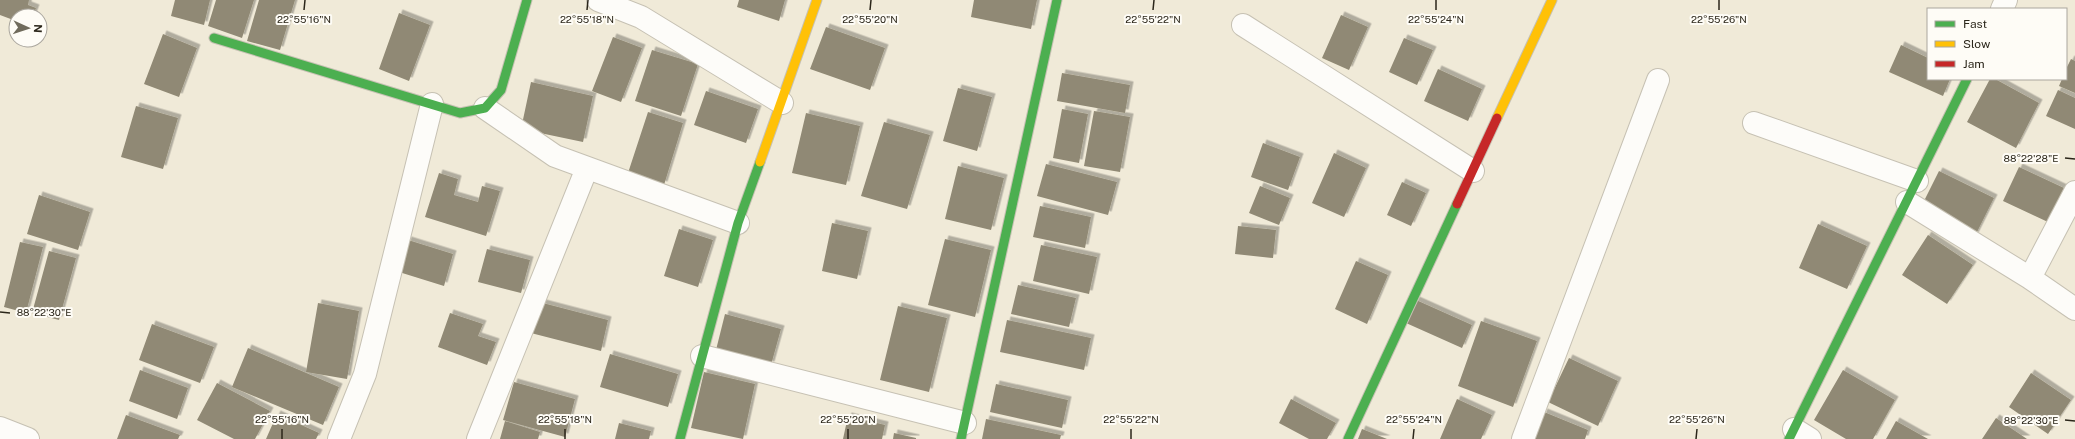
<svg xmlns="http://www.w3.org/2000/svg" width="2075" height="439" font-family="'Public Sans',sans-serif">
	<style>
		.building { fill: #908974; filter: url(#shadow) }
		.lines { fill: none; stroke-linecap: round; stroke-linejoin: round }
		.street-casing { stroke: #c6c1b3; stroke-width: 24 }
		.fast-casing { stroke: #c6c1b3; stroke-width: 11 }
		.slow-casing { stroke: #c6c1b3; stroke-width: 11 }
		.jam-casing { stroke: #c6c1b3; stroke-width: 11 }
		.street { stroke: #fdfcf9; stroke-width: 22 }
		.fast { stroke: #4caf50; stroke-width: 9 }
		.slow { stroke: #ffc107; stroke-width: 9 }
		.jam { stroke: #c62828; stroke-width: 9 }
		.ticks { fill: none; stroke: #2b261a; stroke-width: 1.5 }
		.ticks-label { font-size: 10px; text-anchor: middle; fill: #2b261a; stroke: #fefcf6; stroke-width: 4; stroke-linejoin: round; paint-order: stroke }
	</style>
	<defs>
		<filter id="shadow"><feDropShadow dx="3.5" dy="-3.5" stdDeviation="0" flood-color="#0004"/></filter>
	</defs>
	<rect width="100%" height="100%" fill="#f0ead8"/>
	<!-- building -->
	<path class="building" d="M0,0H29L28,5L36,8L33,16H16V21L0,15Z
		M175,0H210L204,25L171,16Z
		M216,0H254L242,38L208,26Z
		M259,0H295L280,50L247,41Z
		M739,0H785L779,21L737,7Z
		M974,0H1037L1031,29L971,17Z
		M399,13L430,25L409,81L379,69Z
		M1341,15L1368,27L1349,70L1322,58Z
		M826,27L885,48L870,90L810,69Z
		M163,34L197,48L179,97L144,84Z
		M613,37L642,48L621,102L592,91Z
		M1404,38L1433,50L1417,85L1389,72Z
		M1901,45L1928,58V79H1950L1943,96L1889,72Z
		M652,50L698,64L681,116L635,101Z
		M2071,59L2075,61V93L2059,86L2062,79H2066V69Z
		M1438,69L1482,89L1468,121L1424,101Z
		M1062,73L1130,85L1125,113L1057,101Z
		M1990,79H1995L2039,103L2016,148L1967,122Z
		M531,82L593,96L583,142L521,129Z
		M958,88L992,97L977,151L943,141Z
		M2058,90L2075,98V129L2046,116Z
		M706,91L758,109L746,143L694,125Z
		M136,106L178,118L163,169L121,157Z
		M1062,109L1088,114L1079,163L1053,158Z
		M1094,111L1130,117L1120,172L1084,166Z
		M648,112L683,123L664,185L628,173Z
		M806,113L860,126L846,185L792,173Z
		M884,122L930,135L907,209L861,196Z
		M1263,143L1300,157L1288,190L1251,177Z
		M1334,153L1366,168L1344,217L1312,203Z
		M1046,164L1117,182L1108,215L1037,196Z
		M958,166L1004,178L991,230L945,219Z
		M2019,167L2064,188L2048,222L2003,201Z
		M1939,171L1994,198L1975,236L1920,209Z
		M439,173L458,179L454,195L478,202L482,186L500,191L486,236L425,217Z
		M1402,182L1426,193L1411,226L1387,215Z
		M1260,186L1290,198L1279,225L1249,213Z
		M39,195L90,212L78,250L27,234Z
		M1040,206L1091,217L1085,248L1033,237Z
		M832,223L868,231L857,279L822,271Z
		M1818,224L1867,246L1847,289L1799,268Z
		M1238,226L1276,230L1273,258L1235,254Z
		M679,229L713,240L698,287L664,276Z
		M1928,235L1973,265L1947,304L1902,275Z
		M945,239L991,250L975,317L928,305Z
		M408,240L453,254L444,286L399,272Z
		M20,242L43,247L26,313L4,307Z
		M1041,245L1097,257L1089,294L1033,281Z
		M487,249L530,260L521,293L478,282Z
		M49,251L76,258L59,320L32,313Z
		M1356,261L1388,275L1367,324L1335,309Z
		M1018,285L1076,298L1069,327L1011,314Z
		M1416,300L1472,325L1462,348L1406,323Z
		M535,301L608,320L601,351L527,332Z
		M318,303L359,311L347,379L306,372Z
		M898,306L947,318L929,392L880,380Z
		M450,313L483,324L478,336L496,342L487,365L438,347Z
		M725,314L781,329L771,365L716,350Z
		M1007,320L1091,338L1084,370L1000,352Z
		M1481,321L1537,341L1513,407L1458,386Z
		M152,324L214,347L200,383L139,360Z
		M248,348L339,387L323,425L232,387Z
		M610,354L678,374L668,407L600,387Z
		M1569,358L1618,381L1598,426L1548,402Z
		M140,370L188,388L177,419L129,401Z
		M1843,370L1895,400L1873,439H1846L1814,420Z
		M704,372L755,384L743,439L691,428Z
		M2031,373L2071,400L2048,434L2009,407Z
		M514,382L575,399L565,437L503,420Z
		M217,383L270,411L255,439H234L197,420Z
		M996,384L1068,400L1062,428L990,412Z
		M1291,399L1336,423L1327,439H1309L1279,423Z
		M1457,399L1492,415L1481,439H1440Z
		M1544,412L1588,430L1585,439H1534Z
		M277,414L319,433L316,439H266Z
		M126,415L180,435L178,439H117Z
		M848,416L885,425L882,439H843Z
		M1996,418L2027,439H1982Z
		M986,419L1061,435L1060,439H982Z
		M505,421L540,432L538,439H500Z
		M1896,421L1928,439H1886Z
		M619,423L651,431L649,439H615Z
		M1362,429L1387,439H1358Z
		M894,433L916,438V439H893Z"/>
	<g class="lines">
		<!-- street casing -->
		<g class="street-casing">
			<path id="street" d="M598,0L641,17L782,103
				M2002,9L2006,0
				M1243,25L1473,171
				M485,108L555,156L738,223
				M1754,123L1917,181
				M1907,202L2030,278L2075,309
				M2030,278L2075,192
				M702,356L965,423
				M0,428L28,439
				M1794,429L1810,439
				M339,439L365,374L432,104
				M478,439L587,168
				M1523,439L1658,80"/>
		</g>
		<!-- fast casing -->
		<g class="fast-casing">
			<path id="fast" d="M214,38L460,113L485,108L501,90L527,0
				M680,439L738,223L760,162
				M961,439L1057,0
				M1348,439L1457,204
				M1789,439L1967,79"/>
		</g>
		<!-- slow casing -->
		<g class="slow-casing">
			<path id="slow" d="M1497,118L1552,0
				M760,162L817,0"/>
		</g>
		<!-- jam casing -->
		<g class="jam-casing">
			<path id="jam" d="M1457,204L1497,118"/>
		</g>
		<!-- street -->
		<use href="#street" class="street"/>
		<!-- fast -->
		<use href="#fast" class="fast"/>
		<!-- slow -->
		<use href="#slow" class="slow"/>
		<!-- jam -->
		<use href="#jam" class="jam"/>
	</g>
	<!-- ticks -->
	<path class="ticks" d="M304,10L305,0M587,10L588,0M870,10L871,0M1153,10L1154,0M1436,10V0M1719,10V0M2065,158L2075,159M0,312L10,313M2065,420L2075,421M282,439V429M565,439V429M848,439V429M1131,439V429M1413,439L1414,429M1696,439L1697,429"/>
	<g class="ticks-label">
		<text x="304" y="23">22°55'16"N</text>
		<text x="587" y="23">22°55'18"N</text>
		<text x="870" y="23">22°55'20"N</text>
		<text x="1153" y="23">22°55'22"N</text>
		<text x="1436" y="23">22°55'24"N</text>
		<text x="1719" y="23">22°55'26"N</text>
		<text x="2031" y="162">88°22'28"E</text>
		<text x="44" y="316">88°22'30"E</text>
		<text x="282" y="423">22°55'16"N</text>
		<text x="565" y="423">22°55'18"N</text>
		<text x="848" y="423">22°55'20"N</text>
		<text x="1131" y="423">22°55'22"N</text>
		<text x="1414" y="423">22°55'24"N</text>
		<text x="1697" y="423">22°55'26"N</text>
		<text x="2031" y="424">88°22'30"E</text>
	</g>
	<!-- legend -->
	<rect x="1927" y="8" width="140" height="72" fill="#fefcf6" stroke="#aaa69e"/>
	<rect x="1935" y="21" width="20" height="6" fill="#4caf50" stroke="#aaa69e"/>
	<text x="1963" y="28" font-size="12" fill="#2b261a">Fast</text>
	<rect x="1935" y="41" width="20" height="6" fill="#ffc107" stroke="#aaa69e"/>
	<text x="1963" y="48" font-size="12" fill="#2b261a">Slow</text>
	<rect x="1935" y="61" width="20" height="6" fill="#c62828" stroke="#aaa69e"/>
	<text x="1963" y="68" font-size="12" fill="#2b261a">Jam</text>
	<!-- north arrow -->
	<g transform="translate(28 28) rotate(93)"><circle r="19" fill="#fefcf6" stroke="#aaa69e"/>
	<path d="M0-3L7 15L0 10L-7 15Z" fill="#706b5c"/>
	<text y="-6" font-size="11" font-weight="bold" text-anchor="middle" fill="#2b261a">N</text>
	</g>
</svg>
